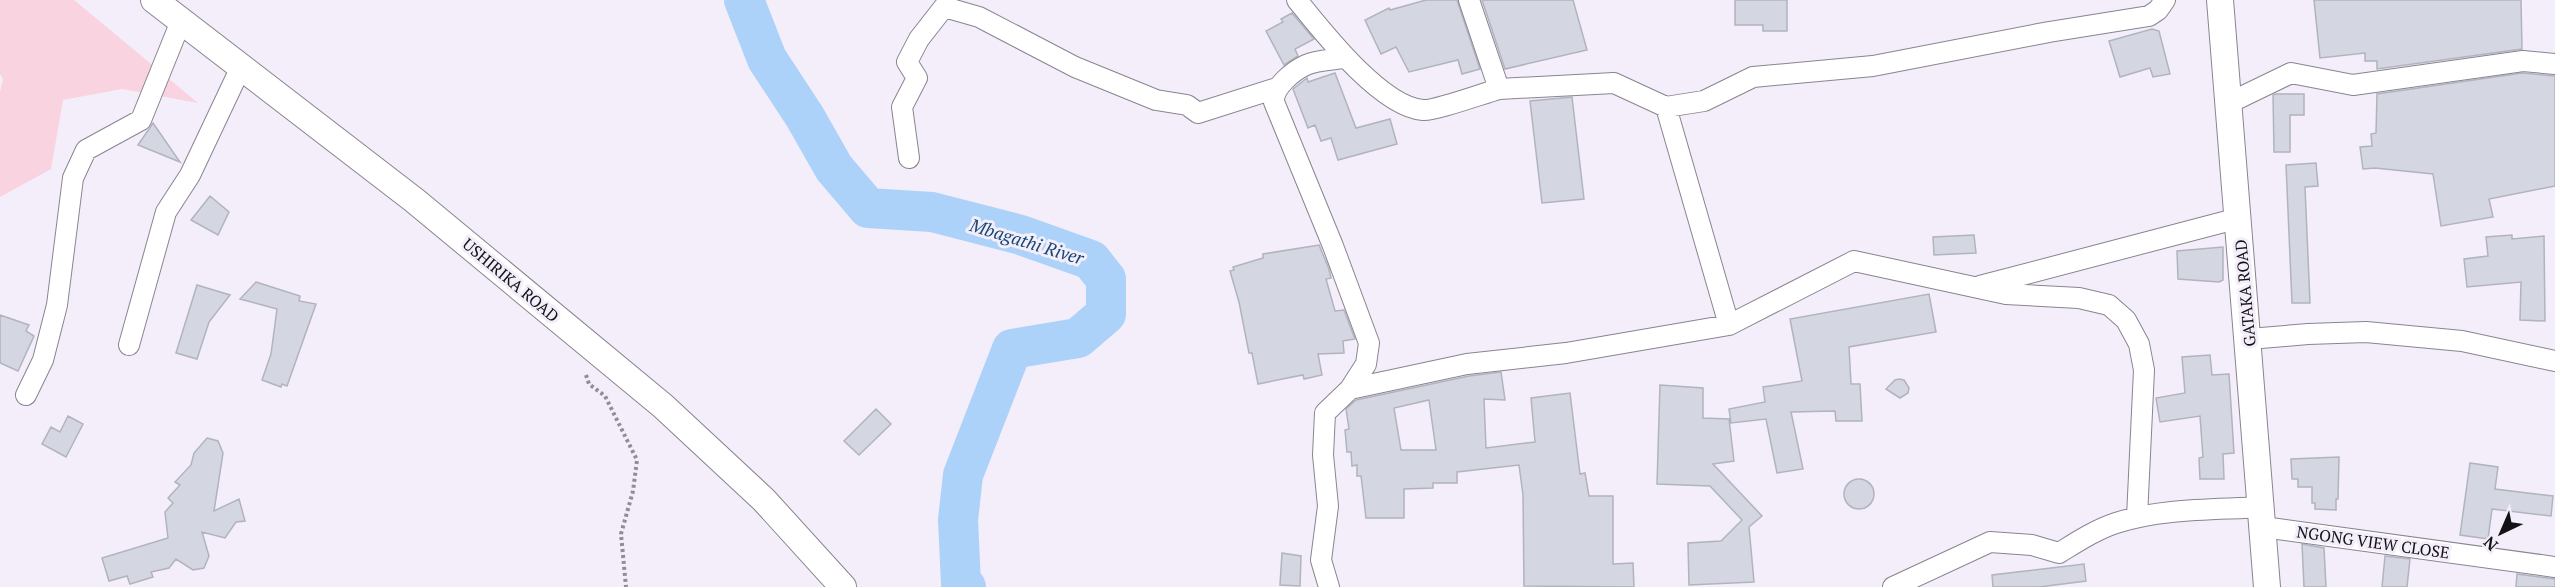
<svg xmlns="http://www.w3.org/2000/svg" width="2555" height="587" font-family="'PT Serif',serif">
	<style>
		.green { fill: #fad3e0 }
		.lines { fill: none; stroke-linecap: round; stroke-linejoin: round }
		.river { stroke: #acd2fa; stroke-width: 40 }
		.building { fill: #d4d6e2; stroke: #b1b3be; stroke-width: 1.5; fill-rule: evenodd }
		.minor-casing { stroke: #89858f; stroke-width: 22 }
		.tertiary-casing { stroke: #89858f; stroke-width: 28 }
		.path { stroke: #908d96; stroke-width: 4; stroke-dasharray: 3 3; stroke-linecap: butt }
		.minor { stroke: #fff; stroke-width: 20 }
		.tertiary { stroke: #fff; stroke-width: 26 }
		.labels { text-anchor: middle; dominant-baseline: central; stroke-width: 6; stroke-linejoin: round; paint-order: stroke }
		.street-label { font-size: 16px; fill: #121115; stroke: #f3eefa }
		.water-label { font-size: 18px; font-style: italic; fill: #184875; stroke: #f3eefa }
	</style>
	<rect width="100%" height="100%" fill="#f3eefa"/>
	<!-- green -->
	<path class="green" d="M0,0H74L198,103L122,89L63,100L51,169L0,197V92L3,79L0,74Z"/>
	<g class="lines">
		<!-- river -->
		<path class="river" d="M744,0L767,59L805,117L834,168L868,208L932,212L1021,235L1091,260L1106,279V314L1078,338L1012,349L963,475L958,520L961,584L966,587"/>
	</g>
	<!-- building -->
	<path class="building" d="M1426,0H1457L1480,69L1462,74L1458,60L1409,72L1396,47L1381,54L1365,20L1389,8L1390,10Z
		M1482,0H1573L1587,50L1505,69Z
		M1735,0H1787V31H1763V25H1735Z
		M2314,0H2521L2522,49L2377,69V61H2365V53L2320,58Z
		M1292,13L1314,39L1295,49L1298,56L1284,65L1266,31L1283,22L1281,19Z
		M2152,29L2159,31L2170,74L2153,77L2150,68L2120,77L2109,41Z
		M1335,73L1356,128L1390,119L1397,144L1338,160L1331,138L1321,141L1315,125L1308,128L1293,89L1307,78L1308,82Z
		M2522,73L2555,76V186L2489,199L2493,217L2441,226L2433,174L2375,168L2363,169L2360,147L2372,146L2371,134L2376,133L2377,94Z
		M2276,94H2304V115H2290V152H2274L2273,95Z
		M1572,97L1584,199L1542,203L1530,101Z
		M153,123L180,162L138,145Z
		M2316,163L2318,186L2305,187L2310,303H2292L2286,165Z
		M210,196L229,212L218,235L191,220Z
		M1974,235L1976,253L1934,255L1933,237Z
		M2512,235V239L2544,236L2545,321L2520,320L2521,282L2467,287L2464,259L2488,256L2486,237Z
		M1319,245L1329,269L1331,278L1326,279L1335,311L1344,310L1355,339L1343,341L1344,353L1318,354L1322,375L1304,379L1303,375L1258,384L1252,353H1249L1239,302L1230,271L1234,270L1233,267L1263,258V254Z
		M2223,247V280L2219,282L2178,279L2177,251Z
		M256,282L300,296L299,301L316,304L287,386L282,384L281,387L262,380L271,354L277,309L240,299Z
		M197,285L230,295L209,322L197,359L176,353Z
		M1929,294L1936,332L1849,347L1851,384H1860L1862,421H1836L1835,411L1791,412L1803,469L1777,473L1766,419L1731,423L1729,409L1765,402L1763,387L1802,381L1790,319Z
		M0,315L29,325L26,331L34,336L18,371L0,363Z
		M2210,355L2212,375L2229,374L2234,453L2223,454L2224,479H2200L2199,458L2203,457L2200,416L2160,422L2156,398L2185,393L2182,357Z
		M1501,372L1505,400L1484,399L1486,448L1535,442L1531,398L1570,393L1580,474L1585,473L1589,496H1613V564L1633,563L1634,587L1524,586L1523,495L1519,465L1457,472V483H1433V488L1404,489V518H1366L1361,476H1357V465L1352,466L1351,452H1347L1345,430L1349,429L1346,409L1356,400L1469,376ZM1429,400L1436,450H1401L1394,408Z
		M1899,379L1904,380L1909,388L1908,393L1900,398L1886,389L1895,380Z
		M1660,385L1703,388V418L1729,419L1734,461L1713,464L1762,516L1749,527L1754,582L1689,585L1688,543L1721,541L1742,520L1710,486L1657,484Z
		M876,409L891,424L859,455L844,441Z
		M68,416L83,424L66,457L42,444L51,427L60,432Z
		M207,438L218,441L223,453L214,511L239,499L245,521L236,522L225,538L202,532L209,556L204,568L193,570L176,559L169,568L151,572L153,577L130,584L127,576L109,581L102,558L168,538L165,512L173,503L168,498L180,485L175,482L191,465L194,453Z
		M2339,457L2338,499H2336V510L2315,509V503H2312V487H2298V479H2292L2291,459Z
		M2470,463L2498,467L2495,489L2553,496L2551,516L2492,509L2488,539L2460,535Z
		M1844 494a15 15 0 1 1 30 0a15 15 0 1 1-30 0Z
		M2302,544L2324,548L2326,587H2304Z
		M1282,553L1301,556L1300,586L1280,585Z
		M2385,556L2410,559L2407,587H2382Z
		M2084,564L2086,581L2039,587H1993L1992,575Z
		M2517,574L2555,579V587H2516Z"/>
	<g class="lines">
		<!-- minor casing -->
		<g class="minor-casing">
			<path id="minor" d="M1297,0C1322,31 1381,107 1423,110C1435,111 1484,93 1499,89
				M1469,0L1499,89L1614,83L1666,107L1704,101L1753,77L1873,66L2049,32L2149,16L2158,10L2165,0
				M2229,103L2291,73L2353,85L2523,61L2555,64
				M1666,107L1729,325
				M909,158L902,107L917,78L907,62L919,39L944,7L979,17L1075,67L1156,100L1187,105L1198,113L1277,88
				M1980,286L2239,218
				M2249,339L2308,334L2366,332L2462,341L2555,361
				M129,345L166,212L190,175L241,67
				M1350,389L1467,364L1566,353L1729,325L1854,261L2006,294L2079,298L2109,305L2126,320L2139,344L2144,370L2137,517
				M26,395L43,360L57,305L73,178L86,150L141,120L181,21
				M2263,527L2555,567
				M1329,587L1321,560L1328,506L1323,455L1325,413L1350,389L1366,364L1369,343L1333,246L1274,102C1273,87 1293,71 1306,65C1317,60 1332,60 1343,58
				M1893,587L1990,542L2032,545L2059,553C2077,542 2095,530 2116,523C2162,508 2214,510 2263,507"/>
		</g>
		<!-- tertiary casing -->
		<g class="tertiary-casing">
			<path id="tertiary" d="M154,0L414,200L663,406L764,500L843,587
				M2220,0L2267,587"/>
		</g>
		<!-- path -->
		<path class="path" d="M586,375L589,384L605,396L637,460L633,491L621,534L626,587"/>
		<!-- minor -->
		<use href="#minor" class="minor"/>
		<!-- tertiary -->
		<use href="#tertiary" class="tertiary"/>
	</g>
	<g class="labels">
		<!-- street labels -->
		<g class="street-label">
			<text transform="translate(511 280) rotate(40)">USHIRIKA ROAD</text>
			<text transform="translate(2245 293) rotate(-95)">GATAKA ROAD</text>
			<text transform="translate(2373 542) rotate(8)">NGONG VIEW CLOSE</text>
		</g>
		<!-- water labels -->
		<g class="water-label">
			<text transform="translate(1027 241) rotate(17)">Mbagathi River</text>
		</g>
	</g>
	<!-- north arrow -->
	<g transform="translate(2501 533) rotate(224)" stroke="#f3eefa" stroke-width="4.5" paint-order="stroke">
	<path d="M0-4.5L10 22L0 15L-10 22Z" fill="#121115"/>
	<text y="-9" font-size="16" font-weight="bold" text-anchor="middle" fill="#121115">N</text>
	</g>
</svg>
